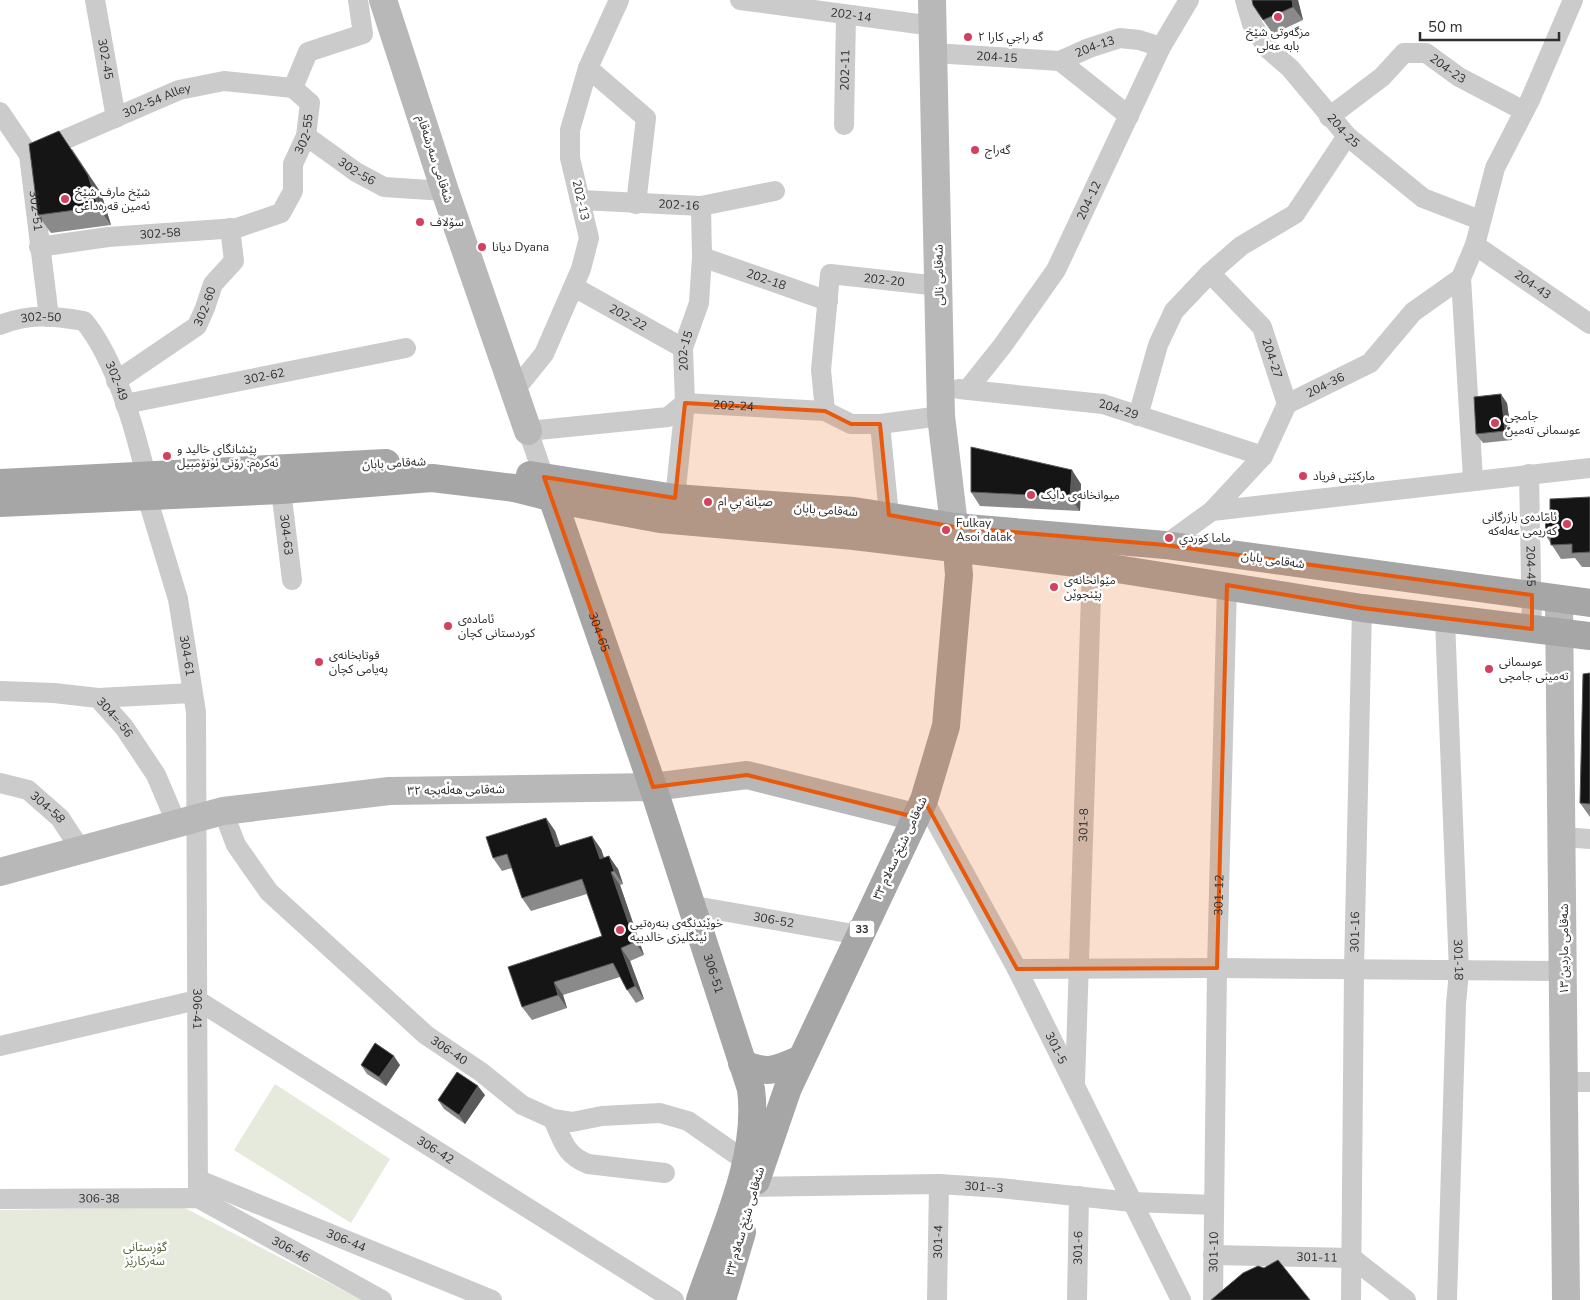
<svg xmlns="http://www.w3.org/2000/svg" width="1590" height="1300" font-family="'Nunito Sans','Noto Sans Arabic',sans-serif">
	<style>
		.green { fill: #e5eadd }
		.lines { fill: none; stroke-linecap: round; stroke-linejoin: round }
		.street { stroke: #cbcbcb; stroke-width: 20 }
		.secondary { stroke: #b8b8b8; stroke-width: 28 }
		.primary { stroke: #a6a6a6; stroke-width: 28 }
		.wall { fill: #8a8a8a }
		.shaded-wall { fill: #5b5b5b }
		.building { fill: #151515; stroke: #5b5b5b }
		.marked { fill: #e8590c; fill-opacity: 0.2; stroke: #e8590c; stroke-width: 4; stroke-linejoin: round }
		.poi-dot { fill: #d3415e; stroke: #fff; stroke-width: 2 }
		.labels { text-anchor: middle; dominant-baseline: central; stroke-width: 5; stroke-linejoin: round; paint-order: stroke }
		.shield { fill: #fff; stroke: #6d6d6d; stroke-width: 1 }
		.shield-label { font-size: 11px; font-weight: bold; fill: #2e2e2e }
		.street-label { font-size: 12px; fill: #2e2e2e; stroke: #fff }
		.poi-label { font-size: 12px; fill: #2e2e2e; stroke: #fff; text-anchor: start }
		.park-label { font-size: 12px; fill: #566540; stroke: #fff }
	</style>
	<rect width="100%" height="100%" fill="#fff"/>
	<!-- green -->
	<path class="green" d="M275,1084L390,1159L351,1223L234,1150Z
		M183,1207L362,1300H0V1210Z"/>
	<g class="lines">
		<!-- street -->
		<g class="street">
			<path id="s1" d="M95,0L116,118"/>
			<path id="s2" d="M740,0L933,26"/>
			<path id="s3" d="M1245,0L1252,24L1268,49L1290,68L1347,136L1423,198L1480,220"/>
			<path id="s4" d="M933,53L1060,61L1089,48L1120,38L1139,40L1161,47"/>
			<path d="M1060,61L1129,116"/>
			<path d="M588,68L646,118L636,204"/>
			<path d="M293,88L308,52L363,34L358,0"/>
			<path id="s5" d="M0,112L29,155L49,317"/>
			<path id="s6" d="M1329,117L1382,77L1404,53H1426L1459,77L1524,111"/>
			<path id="s7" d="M844,125L846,15"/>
			<path id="s8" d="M306,136L356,172L384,187L445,191"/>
			<path id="s9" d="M29,155L179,90L224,81L293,88"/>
			<path id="s10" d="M581,200L701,206L775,191"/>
			<path id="s11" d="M1475,245L1590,324"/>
			<path id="s12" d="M39,247L108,237L237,228L281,213L293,191V164L306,136L310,103L293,88"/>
			<path id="s13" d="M702,257L828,301"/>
			<path id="s14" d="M1210,273L1262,327L1287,404"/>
			<path id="s15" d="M574,287L683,348"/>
			<path id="s16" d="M0,325C30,313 53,316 84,321C115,359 135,429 146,476"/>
			<path id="s17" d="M116,381L197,326L205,308L213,284L234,261L230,228"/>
			<path id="s18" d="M959,389L1103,404L1263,456"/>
			<path id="s19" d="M968,389L1003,345L1056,270L1161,47L1189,0"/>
			<path d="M514,391L544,354L581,269L589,238L570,158V130L588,68L619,0"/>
			<path id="s20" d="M125,404L406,348"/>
			<path id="s21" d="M825,411L821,370L830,274L939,286"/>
			<path d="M1138,416L1158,345L1174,311L1210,273L1241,246L1295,214L1347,136"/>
			<path d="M880,424L889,515"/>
			<path id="s22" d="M1529,474L1532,629"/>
			<path id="s23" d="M544,477L528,431L668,417L685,403L825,411L851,424H880L941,416"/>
			<path d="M1473,479L1461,278L1475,245L1495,168L1530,100L1573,0"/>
			<path id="s24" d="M281,490L292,580"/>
			<path id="s25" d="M147,497L178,599L196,712L198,1198"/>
			<path id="s26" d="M675,498L685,403L683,348L699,303L702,257L701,206"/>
			<path id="s27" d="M1212,511L1263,456L1287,404L1370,363L1413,312L1461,278"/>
			<path d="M1165,545L1212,511L1590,468"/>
			<path id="s28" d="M1445,620L1459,972L1456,1004L1447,1300"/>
			<path id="s29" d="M0,691L54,693L98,698L124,727L156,775L176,822"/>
			<path d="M98,698L192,693"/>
			<path id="s30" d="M0,783L28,790L60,818L81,850"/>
			<path id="s31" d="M924,800L1017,969L1181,1300"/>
			<path id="s32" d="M223,811L236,845L269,892L426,1035L481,1072L522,1105L553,1119L572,1122L602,1116L660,1113L688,1121L747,1162"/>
			<path d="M1563,837L1590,839"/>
			<path id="s33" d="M689,905L859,935"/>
			<path d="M1017,969L1217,968L1564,971"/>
			<path id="s34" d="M0,1046L197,1000L674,1300"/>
			<path d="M1565,1082H1590"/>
			<path id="s35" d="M1075,1083L1092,565"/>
			<path d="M553,1119C563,1141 565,1155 588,1164L665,1173"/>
			<path id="s36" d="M199,1180L492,1300"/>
			<path id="s37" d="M754,1187L939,1184L1000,1188L1132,1202L1214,1205"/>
			<path id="s38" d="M0,1199L198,1198L382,1300"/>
			<path id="s39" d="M1213,1255L1352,1258L1406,1300"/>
			<path id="s40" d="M937,1300L939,1184"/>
			<path id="s41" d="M1077,1300L1079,1196"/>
			<path id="s42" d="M1213,1300L1217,968L1227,585"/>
			<path id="s43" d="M1351,1300L1354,970L1362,608"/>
		</g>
		<!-- secondary -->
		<path class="secondary" d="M383,0L445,191L528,431
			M932,0L941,416L957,550
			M1559,599L1566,1300
			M0,872L223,811L389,791L653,787L747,775L915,817"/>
		<!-- primary -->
		<g class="primary">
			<path d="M530,475L675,498L854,511L955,527L1165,545L1590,603"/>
			<path d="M0,483L386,463"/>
			<path id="s44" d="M547,483L653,787L751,1089C760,1159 722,1234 700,1300"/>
			<path d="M0,503L281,490L432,478L514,488L574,503L660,519L854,536L1092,565L1362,608L1590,636"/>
			<path d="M742,1063C767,1075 777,1070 801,1059"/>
			<path d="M756,1181L788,1088L924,800L946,726L959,575L957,550"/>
			<path d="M722,1300L742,1232"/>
		</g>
	</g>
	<!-- wall -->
	<path class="wall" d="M1298,0L1303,20L1273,34L1263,20Z
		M72,149L101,193L111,225L51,233L38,215Z
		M1507,403L1512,440L1483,443L1476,434Z
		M1081,484L1080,511L980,506L971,492Z
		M1590,497V567H1582L1575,558L1561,559L1546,536L1550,514Z
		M1590,673V817L1580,803Z
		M546,818L555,831L560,846L601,849L604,858L618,869L623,884L620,885L644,955L630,961L644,999L636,1003L627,990L620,977L563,995L567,1008L532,1020L522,1007L602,936L587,894L531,911L522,898L512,868L502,871L493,858Z
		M361,1065H400L386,1086L367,1074Z
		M485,1095L465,1124L444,1109L438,1100Z"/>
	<!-- shaded-wall -->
	<path class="shaded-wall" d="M1292,0H1298L1303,20L1293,7Z
		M59,131L101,193L111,225L98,207Z
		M1501,394L1507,403L1512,440L1505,431Z
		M1072,470L1081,484L1080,511L1070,497Z
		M546,818L555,831L565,860L556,847Z
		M592,836L601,849L609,872L600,859Z
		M609,856L618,869L623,884L614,871Z
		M611,872L620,885L644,955L635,942Z
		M621,948L630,961L644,999L635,986Z
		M554,982L563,995L567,1008L558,995Z
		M394,1056L400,1065L386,1086L379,1077Z
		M478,1086L485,1095L465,1124L459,1115Z"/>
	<!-- building -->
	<path class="building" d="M1252,0H1292L1293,7L1263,20L1253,5Z
		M59,131L88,175L98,207L38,215L29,144Z
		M1501,394L1505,431L1476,434L1474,397Z
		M971,447L1072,470L1070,497L971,492Z
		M1590,497V552L1572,553V544L1551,545L1550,536H1546L1545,514H1550V499Z
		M1590,673V804L1580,803L1583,674Z
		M546,818L556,847L592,836L600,859L609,856L614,871L611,872L635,942L621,948L635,986L627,990L613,963L554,982L558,995L522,1007L508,967L602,936L582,879L522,898L507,854L493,858L486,837Z
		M375,1043L394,1056L379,1077L361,1065Z
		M457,1072L478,1086L459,1115L438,1100Z
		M1278,1260L1310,1300H1211L1243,1273L1258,1266L1264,1268Z"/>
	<!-- marked area -->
	<path class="marked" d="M685,403L825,411L851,424H880L889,515L955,527L1165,545L1532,595V629L1362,608L1227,585L1217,968L1017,969L924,800L915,817L747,775L653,787L544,477L675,498Z"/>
	<!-- markers -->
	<g class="poi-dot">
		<circle cx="1278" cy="17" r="5"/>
		<circle cx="968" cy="37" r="5"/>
		<circle cx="975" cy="150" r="5"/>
		<circle cx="65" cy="199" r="5"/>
		<circle cx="420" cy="222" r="5"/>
		<circle cx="482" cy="247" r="5"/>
		<circle cx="1495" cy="423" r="5"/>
		<circle cx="167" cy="456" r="5"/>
		<circle cx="1303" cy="476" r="5"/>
		<circle cx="1031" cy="495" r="5"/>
		<circle cx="708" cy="502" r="5"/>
		<circle cx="1567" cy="524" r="5"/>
		<circle cx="946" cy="530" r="5"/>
		<circle cx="1169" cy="538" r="5"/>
		<circle cx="1054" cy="587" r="5"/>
		<circle cx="448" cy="626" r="5"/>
		<circle cx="319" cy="662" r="5"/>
		<circle cx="1489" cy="669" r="5"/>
		<circle cx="620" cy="930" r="5"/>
	</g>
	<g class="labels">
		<!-- shield labels -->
		<rect class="shield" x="849.5" y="920.5" width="25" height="17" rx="4"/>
		<g class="shield-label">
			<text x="862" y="929">33</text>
		</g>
		<!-- street labels -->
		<g class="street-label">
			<text stroke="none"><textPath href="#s2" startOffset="112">202-14</textPath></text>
			<text stroke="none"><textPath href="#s4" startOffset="165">204-13</textPath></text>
			<text stroke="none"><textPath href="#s4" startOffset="64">204-15</textPath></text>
			<text stroke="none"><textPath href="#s1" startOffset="60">302-45</textPath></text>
			<text stroke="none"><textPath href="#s6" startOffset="148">204-23</textPath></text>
			<text stroke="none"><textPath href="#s7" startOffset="55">202-11</textPath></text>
			<text stroke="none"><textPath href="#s9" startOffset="139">302-54 Alley</textPath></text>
			<text stroke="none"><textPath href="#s3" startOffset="166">204-25</textPath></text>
			<text stroke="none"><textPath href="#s12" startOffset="330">302-55</textPath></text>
			<text transform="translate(435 159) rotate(72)">شەقامی سەرشەقام</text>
			<text stroke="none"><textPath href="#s8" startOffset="62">302-56</textPath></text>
			<text transform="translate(581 200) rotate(77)">202-13</text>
			<text stroke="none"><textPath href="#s19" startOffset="225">204-12</textPath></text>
			<text stroke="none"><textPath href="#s10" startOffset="98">202-16</textPath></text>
			<text stroke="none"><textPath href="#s5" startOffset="108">302-51</textPath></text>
			<text stroke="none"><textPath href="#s12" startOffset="122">302-58</textPath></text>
			<text transform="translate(939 275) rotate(-91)">شەقامی نالی</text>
			<text stroke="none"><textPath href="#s13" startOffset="68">202-18</textPath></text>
			<text stroke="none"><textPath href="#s21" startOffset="192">202-20</textPath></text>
			<text stroke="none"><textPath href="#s11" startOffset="70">204-43</textPath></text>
			<text stroke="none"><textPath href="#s17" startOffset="119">302-60</textPath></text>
			<text stroke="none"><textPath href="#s15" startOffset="62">202-22</textPath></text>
			<text stroke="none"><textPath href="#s16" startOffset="42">302-50</textPath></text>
			<text stroke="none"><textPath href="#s26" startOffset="148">202-15</textPath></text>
			<text stroke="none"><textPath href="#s14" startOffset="108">204-27</textPath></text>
			<text stroke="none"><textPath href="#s20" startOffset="142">302-62</textPath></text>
			<text stroke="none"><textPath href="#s16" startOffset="154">302-49</textPath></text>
			<text stroke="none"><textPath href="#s27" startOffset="175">204-36</textPath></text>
			<text stroke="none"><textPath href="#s23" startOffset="260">202-24</textPath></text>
			<text stroke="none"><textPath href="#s18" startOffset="161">204-29</textPath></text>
			<text transform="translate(394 463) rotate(-3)">شەقامی بابان</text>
			<text transform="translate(826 510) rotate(4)">شەقامی بابان</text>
			<text stroke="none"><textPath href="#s24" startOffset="45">304-63</textPath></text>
			<text transform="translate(1273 560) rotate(8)">شەقامی بابان</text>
			<text stroke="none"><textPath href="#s22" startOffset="92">204-45</textPath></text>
			<text stroke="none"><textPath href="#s44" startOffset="158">304-65</textPath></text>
			<text stroke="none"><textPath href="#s25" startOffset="164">304-61</textPath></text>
			<text stroke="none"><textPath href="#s29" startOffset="124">304=-56</textPath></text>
			<text transform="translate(456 790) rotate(-1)">شەقامی هەڵەبجە ٣٢</text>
			<text stroke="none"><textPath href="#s30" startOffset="55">304-58</textPath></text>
			<text stroke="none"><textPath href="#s35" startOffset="258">301-8</textPath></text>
			<text transform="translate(900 848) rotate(-65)">شەقامی شێخ سەلام ٣٣</text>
			<text stroke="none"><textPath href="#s42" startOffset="405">301-12</textPath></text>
			<text stroke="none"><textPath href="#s33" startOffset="86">306-52</textPath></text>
			<text stroke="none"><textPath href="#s43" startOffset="368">301-16</textPath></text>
			<text transform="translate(1564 949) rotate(-90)">شەقامی ماردین ١٣</text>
			<text stroke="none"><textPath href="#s28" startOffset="340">301-18</textPath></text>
			<text stroke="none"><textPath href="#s44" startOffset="518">306-51</textPath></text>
			<text stroke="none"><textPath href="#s25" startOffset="518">306-41</textPath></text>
			<text stroke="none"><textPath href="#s31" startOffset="281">301-5</textPath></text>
			<text stroke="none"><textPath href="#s32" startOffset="334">306-40</textPath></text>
			<text stroke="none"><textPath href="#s34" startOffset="484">306-42</textPath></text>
			<text stroke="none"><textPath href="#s37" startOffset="230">301--3</textPath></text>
			<text stroke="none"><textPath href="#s38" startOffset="99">306-38</textPath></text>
			<text transform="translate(745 1221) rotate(-74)">شەقامی شێخ سەلام ٣٣</text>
			<text stroke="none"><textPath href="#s36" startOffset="159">306-44</textPath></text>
			<text stroke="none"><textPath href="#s40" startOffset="58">301-4</textPath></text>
			<text stroke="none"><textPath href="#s41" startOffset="52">301-6</textPath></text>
			<text stroke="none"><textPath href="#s38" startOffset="304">306-46</textPath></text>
			<text stroke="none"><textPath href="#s42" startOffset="48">301-10</textPath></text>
			<text stroke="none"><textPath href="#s39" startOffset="104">301-11</textPath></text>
		</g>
		<!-- poi labels -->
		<g class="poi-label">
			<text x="1278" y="32" text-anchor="middle">مزگەوتی شێخ<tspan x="1278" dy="14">بابە عەلی</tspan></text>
			<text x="978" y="37">گه راجي كارا ٢</text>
			<text x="985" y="150">گەراج</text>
			<text x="75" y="192">شێخ مارف شێخ<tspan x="75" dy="14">ئەمین قەرەداغی</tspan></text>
			<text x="430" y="222">سۆلاف</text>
			<text x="492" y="247">دیانا Dyana</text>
			<text x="1505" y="416">جامچی<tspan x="1505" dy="14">عوسمانی تەمین</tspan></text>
			<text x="177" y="449">پێشانگای خالید و<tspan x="177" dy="14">ئەکرەم: رۆنی ئوتۆمبیل</tspan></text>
			<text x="1313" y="476">مارکێتی فریاد</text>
			<text x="1041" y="495">میوانخانەی دایک</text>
			<text x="718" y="502">صيانة بي ام</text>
			<text x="1557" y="517" text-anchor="end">ئامادەی بازرگانی<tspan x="1557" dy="14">کەریمی عەلەکە</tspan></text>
			<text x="956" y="523">Fulkay<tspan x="956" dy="14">Asoi dalak</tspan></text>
			<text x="1179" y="538">ماما كوردي</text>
			<text x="1064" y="580">مێوانخانەی<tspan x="1064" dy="14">پێنجوێن</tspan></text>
			<text x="458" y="619">ئامادەی<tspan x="458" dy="14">کوردستانی کچان</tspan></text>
			<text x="329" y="655">قوتابخانەی<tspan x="329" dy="14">پەیامی کچان</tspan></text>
			<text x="1499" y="662">عوسمانی<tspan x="1499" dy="14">تەمینی جامچی</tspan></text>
			<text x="630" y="923">خوێندنگەی بنەڕەتیی<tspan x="630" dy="14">ئینگلیزی خالدییە</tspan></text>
		</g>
		<!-- park labels -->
		<g class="park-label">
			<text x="145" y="1247">گۆڕستانی<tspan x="145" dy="14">سەرکارێز</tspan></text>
		</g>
	</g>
	<!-- scale -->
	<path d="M1420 32v8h139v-8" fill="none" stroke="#2e2e2e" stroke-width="2.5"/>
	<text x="1428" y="32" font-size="15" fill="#2e2e2e" stroke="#ffffff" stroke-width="4" paint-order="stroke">50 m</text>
</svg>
